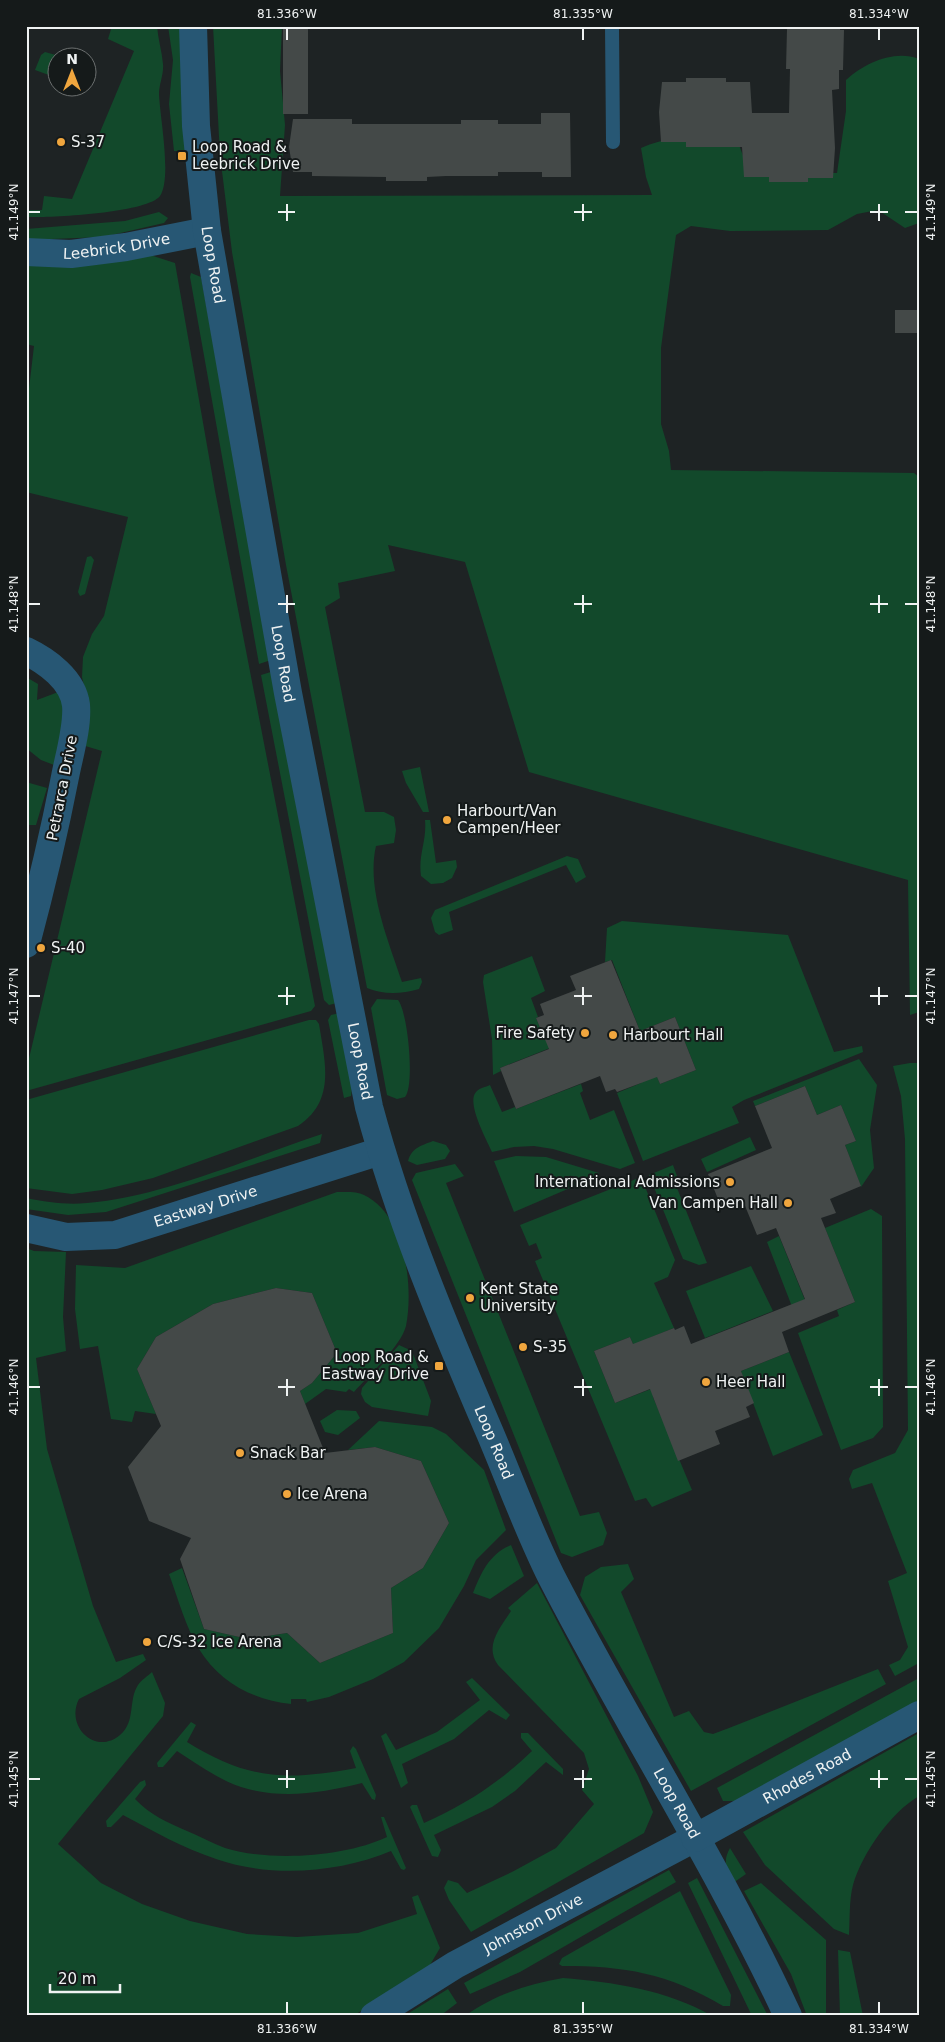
<svg xmlns="http://www.w3.org/2000/svg" width="945" height="2042" font-family="'DejaVu Sans',sans-serif">
	<style>
		.green { fill: #12492b }
		.building { fill: #444948 }
		.lines { fill: none; stroke-linecap: round; stroke-linejoin: round }
		.service { stroke: #275774; stroke-width: 14 }
		.minor { stroke: #275774; stroke-width: 28 }
		.tertiary { stroke: #275774; stroke-width: 28 }
		.ticks { fill: none; stroke: #eff2f2; stroke-width: 2 }
		.poi-dot { fill: #f0a63e; stroke: #151a1a; stroke-width: 2 }
		.labels { text-anchor: middle; dominant-baseline: central; stroke-width: 4; stroke-linejoin: round; paint-order: stroke }
		.poi-label { font-size: 15px; fill: #eff2f2; stroke: #151a1a; text-anchor: start }
		.street-label { font-size: 15px; fill: #eff2f2; stroke: #151a1a }
		.neatline { fill: none; stroke: #eff2f2; stroke-width: 2 }
		.ticks-label { font-size: 12px; text-anchor: middle; fill: #eff2f2 }
	</style>
	<rect width="100%" height="100%" fill="#1e2324"/>
	<!-- green -->
	<path class="green" d="M112,26H157C158,39 162,52 163,64C164,74 159,84 159,94C160,118 172,178 160,196C147,213 50,218 26,217V210H42L44,196L72,199L134,51L108,39Z
		M168,26H180L189,151H174L169,104L173,60Z
		M213,26H282L280,71L285,125L280,196L652,195L646,177L641,148C675,134 700,135 736,137L751,177L775,173H837L846,111V80C864,63 895,49 919,59V223L905,228L878,210L857,214L828,230L730,231L691,226L676,235L661,348V424L669,451L671,470L914,473L919,477V1012L910,1015L908,880L529,772L465,562L388,545L395,571L338,583L340,598L325,607L365,812H384L394,817L396,830L394,843L376,846C366,889 389,942 402,982L421,978L422,982L419,989C401,994 384,995 367,988L286,565L232,252L220,155Z
		M45,52L63,57L58,58L57,78L35,70L41,55Z
		M159,212L168,218L164,223L103,237L26,240V229L125,221Z
		M147,254L175,263L215,491L315,1006L311,1011L26,1091V1071L102,751L82,745L86,694L82,677L83,657L92,634L104,616L128,517L26,492V414L34,346L26,344V266Z
		M191,273L201,277L271,660L259,664L190,277Z
		M91,556L94,560L85,594L80,596L78,592L87,557Z
		M274,671L337,1003L329,1005L324,1000L261,675Z
		M26,677L38,684L37,700L61,691L65,719L54,765L41,760L26,748Z
		M420,767L429,812H423L406,783L402,771Z
		M26,782L47,788L36,825H26Z
		M425,820H430L436,863L456,860L457,867L452,878L443,883L431,884L421,876C418,854 427,841 425,820Z
		M567,856L578,859L586,877L576,883L566,865L449,912L453,930L439,935L435,932L431,918L435,910Z
		M622,921L788,935L834,1052L862,1046L863,1052L744,1100L732,1107L739,1123L643,1161L617,1093L641,1083L654,1069L660,1084L696,1070L675,1017L640,1031L612,960L605,962L607,928Z
		M532,956L545,991L531,998L538,1017L536,1018L550,1048L500,1068L501,1071L493,1075L492,1039L483,982L484,975Z
		M377,999L398,1000C408,1012 415,1086 405,1097L397,1099L387,1095L371,1008Z
		M340,1013L353,1081L351,1096L344,1098L328,1020L331,1015Z
		M309,1020H316L319,1024C325,1062 336,1101 298,1126L153,1178L102,1190L72,1194L26,1188V1100Z
		M859,1059L877,1085L870,1130L874,1168L861,1187L845,1145L856,1141L841,1105L817,1115L805,1086L755,1106L753,1101Z
		M910,1063H919V1663L895,1676L889,1665L900,1660L908,1647L888,1581L907,1573L872,1483L852,1489L849,1479L853,1470L895,1453L908,1430L905,1139L901,1096L893,1066Z
		M581,1084L583,1091L580,1093L590,1120L614,1110L635,1163L620,1169L553,1149L534,1146L514,1147L492,1152C487,1140 466,1103 476,1092C479,1088 486,1087 490,1085L502,1112L515,1107L516,1109Z
		M322,1134L320,1143L106,1212L68,1215L26,1209V1198C47,1202 66,1205 87,1203C161,1197 250,1158 322,1134Z
		M750,1137L756,1150L707,1172L701,1159Z
		M433,1141L446,1145L450,1151L445,1159L417,1165L408,1161C412,1148 420,1146 433,1141Z
		M516,1156L546,1157L599,1173L598,1176L514,1212L494,1161Z
		M455,1164L464,1176L446,1183L580,1516L599,1512L607,1533L603,1545L572,1557L561,1553L412,1180L416,1173Z
		M673,1165L677,1176L673,1178L707,1263L699,1265L683,1259L649,1175Z
		M641,1177L675,1260L668,1277L654,1283L674,1328L649,1338L637,1353L630,1337L594,1351L615,1403L651,1389L670,1390L653,1397L692,1490L652,1507L646,1498L635,1501L535,1261L542,1258L536,1243L529,1246L520,1225Z
		M337,1192C345,1192 357,1191 364,1195C405,1214 414,1286 406,1326C401,1346 368,1376 354,1392L349,1389L346,1392L326,1389L305,1404L300,1391L312,1383L337,1353L312,1293L276,1288L213,1304L156,1337L137,1369L156,1414L135,1411L132,1422L111,1419L98,1346L80,1349L75,1309L76,1265L125,1268Z
		M871,1209L882,1216L883,1427L873,1438L841,1450L798,1333L839,1316L837,1310L855,1302L825,1228Z
		M779,1236L809,1310L796,1317L767,1242Z
		M26,1248L34,1251L66,1252L63,1317L66,1351L36,1358L47,1449L93,1606L116,1662L143,1654L146,1660L120,1678L79,1699C65,1726 95,1756 120,1735C136,1722 128,1700 138,1685C141,1680 148,1676 152,1672L165,1703L163,1716L58,1844L101,1883L142,1904L190,1921L247,1934L297,1937L358,1933L417,1914L412,1897L418,1895L440,1948L427,1970L353,2016H26Z
		M751,1266L773,1311L705,1338L686,1291Z
		M399,1345L412,1351L431,1401L428,1416L372,1407L365,1402L361,1394L362,1388Z
		M789,1352L823,1435L773,1456L741,1371Z
		M337,1410L356,1411L360,1418L338,1435L325,1432L320,1421Z
		M379,1421L432,1427L446,1434L484,1470L506,1530L476,1560L464,1586L439,1628L404,1662L373,1679L329,1697L307,1702L306,1699H291V1704C253,1700 219,1682 199,1649C187,1630 177,1596 169,1574L182,1568L204,1629L248,1639L287,1633L320,1663L393,1633L391,1588L423,1568L449,1523L421,1461L375,1447L348,1450Z
		M511,1545L524,1576L490,1599L473,1593C481,1573 489,1554 511,1545Z
		M628,1564L634,1579L621,1592L674,1717L689,1711L704,1732L713,1734L729,1728L878,1669L886,1684L691,1791L580,1595L585,1577L601,1567Z
		M537,1583L638,1776L653,1812L644,1833L471,1932L449,1900L444,1888L448,1880L458,1883L467,1893L512,1872L556,1848L594,1804L582,1790L589,1769L584,1753L498,1665C484,1646 500,1628 511,1611L508,1608Z
		M472,1678L510,1715L506,1720L489,1710L454,1739L402,1764L408,1783L401,1788L381,1736L386,1733L396,1750L437,1732L480,1700L466,1682Z
		M919,1678V1704L738,1801H723L717,1788Z
		M191,1722L196,1725L187,1742C248,1780 286,1781 356,1768L350,1751L353,1746L356,1749L376,1795L375,1800L372,1799L362,1783C325,1792 287,1799 248,1789C223,1783 199,1765 177,1751L163,1767H158L157,1763Z
		M521,1733H528L563,1769V1775L546,1762L515,1791L492,1807L434,1835L441,1850L438,1857L432,1856L410,1807L412,1805H417L424,1823C465,1805 500,1782 532,1751L521,1738Z
		M919,1733V1796C890,1813 862,1854 853,1885C849,1900 850,1919 849,1935L834,1929L765,1865L743,1832Z
		M145,1780L146,1785L135,1799C150,1815 167,1822 187,1831C199,1836 212,1843 225,1848C270,1862 345,1857 387,1837L381,1817H384L406,1868L404,1870L401,1869L391,1851C339,1873 270,1878 216,1859C183,1848 153,1831 123,1815L111,1827H107L106,1821L140,1782Z
		M730,1848L746,1874L733,1883C727,1869 722,1862 730,1848Z
		M669,1870L676,1882L520,1972L470,1994L464,1983Z
		M697,1878L768,2016H752L688,1883Z
		M761,1883L826,1940V2016H807L791,1974L744,1891Z
		M680,1891L731,1995L730,2006H723C667,1973 625,1966 562,1966L559,1964L562,1958Z
		M838,1950L850,1952L863,2016H840Z
		M563,1978C612,1982 668,1990 712,2016H465C494,1995 528,1984 563,1978Z
		M448,1989L457,2003L440,2016H404Z"/>
	<!-- building -->
	<path class="building" d="M283,26H308V114H283Z
		M791,26H840V30H844L843,70H839V89L832,90L835,148L833,178H808V182H769V177H744L742,147H686V142H661L659,112L662,82H686V78H726V82H750L752,113H789L790,69H786L787,29H791Z
		M541,113H570L571,177H542V172H498V176H446L427,177V181H386V177L312,176V172H293L289,147L293,119H352V124H461V120H498V124H541Z
		M895,310H918V333H895Z
		M611,960L640,1031L675,1017L696,1070L660,1084L657,1077L617,1092L615,1089L606,1092L600,1076L516,1109L500,1068L549,1049L536,1018L544,1015L540,1004L576,990L570,976Z
		M805,1086L817,1115L841,1105L856,1141L845,1145L861,1186L830,1199L836,1213L821,1218L855,1302L782,1332L789,1352L741,1371L754,1403L746,1407L750,1417L715,1431L720,1444L678,1461L650,1389L615,1403L594,1351L630,1337L633,1344L674,1328L675,1330L684,1326L691,1344L805,1299L776,1228L757,1235L743,1201L722,1209L708,1174L772,1148L755,1106Z
		M276,1288L312,1293L337,1353L312,1383L300,1391L325,1453L375,1447L421,1461L449,1523L423,1568L391,1588L393,1633L320,1663L287,1633L248,1639L204,1629L180,1559L191,1538L149,1521L128,1467L161,1426L137,1369L156,1337L213,1304Z"/>
	<g class="lines">
		<!-- service -->
		<path class="service" d="M612,26L613,142"/>
		<!-- minor -->
		<g class="minor">
			<path id="s1" d="M26,252L71,254L126,247L207,231"/>
			<path d="M26,651C47,661 73,680 76,705C78,726 69,756 65,777C54,833 41,888 26,944"/>
			<path id="s2" d="M26,1228L66,1237L115,1235L381,1151"/>
			<path id="s3" d="M374,2016L455,1965L695,1838"/>
		</g>
		<!-- tertiary -->
		<g class="tertiary">
			<path id="s4" d="M193,26L196,126L207,231L288,693L369,1107C399,1219 444,1326 490,1433C510,1480 528,1530 551,1576C627,1724 718,1865 788,2016"/>
			<path id="s5" d="M695,1838L919,1715"/>
		</g>
	</g>
	<!-- ticks -->
	<path class="ticks" d="M287,28V40M583,28V40M879,28V40M287,204V221M583,204V221M879,204V221M28,212H40M278,212H295M574,212H592M870,212H888M905,212H918M287,595V613M583,595V613M879,595V613M28,604H40M278,604H295M574,604H592M870,604H888M905,604H918M287,987V1005M583,987V1005M879,987V1005M28,996H40M278,996H295M574,996H592M870,996H888M905,996H918M287,1379V1396M583,1379V1396M879,1379V1396M28,1387H40M278,1387H295M574,1387H592M870,1387H888M905,1387H918M287,1770V1788M583,1770V1788M879,1770V1788M28,1779H40M278,1779H295M574,1779H592M870,1779H888M905,1779H918M287,2002V2014M583,2002V2014M879,2002V2014"/>
	<!-- markers -->
	<g class="poi-dot">
		<circle cx="61" cy="142" r="5"/>
		<rect x="177" y="151" width="10" height="10" rx="2.5"/>
		<circle cx="447" cy="820" r="5"/>
		<circle cx="41" cy="948" r="5"/>
		<circle cx="585" cy="1033" r="5"/>
		<circle cx="613" cy="1035" r="5"/>
		<circle cx="730" cy="1182" r="5"/>
		<circle cx="788" cy="1203" r="5"/>
		<circle cx="470" cy="1298" r="5"/>
		<circle cx="523" cy="1347" r="5"/>
		<rect x="434" y="1361" width="10" height="10" rx="2.5"/>
		<circle cx="706" cy="1382" r="5"/>
		<circle cx="240" cy="1453" r="5"/>
		<circle cx="287" cy="1494" r="5"/>
		<circle cx="147" cy="1642" r="5"/>
	</g>
	<g class="labels">
		<!-- poi labels -->
		<g class="poi-label">
			<text x="71" y="142">S-37</text>
			<text x="192" y="147">Loop Road &amp;<tspan x="192" dy="17">Leebrick Drive</tspan></text>
			<text x="457" y="811">Harbourt/Van<tspan x="457" dy="17">Campen/Heer</tspan></text>
			<text x="51" y="948">S-40</text>
			<text x="575" y="1033" text-anchor="end">Fire Safety</text>
			<text x="623" y="1035">Harbourt Hall</text>
			<text x="720" y="1182" text-anchor="end">International Admissions</text>
			<text x="778" y="1203" text-anchor="end">Van Campen Hall</text>
			<text x="480" y="1289">Kent State<tspan x="480" dy="17">University</tspan></text>
			<text x="533" y="1347">S-35</text>
			<text x="429" y="1357" text-anchor="end">Loop Road &amp;<tspan x="429" dy="17">Eastway Drive</tspan></text>
			<text x="716" y="1382">Heer Hall</text>
			<text x="250" y="1453">Snack Bar</text>
			<text x="297" y="1494">Ice Arena</text>
			<text x="157" y="1642">C/S-32 Ice Arena</text>
		</g>
		<!-- street labels -->
		<g class="street-label">
			<text stroke="none"><textPath href="#s1" startOffset="91">Leebrick Drive</textPath></text>
			<text stroke="none"><textPath href="#s4" startOffset="240">Loop Road</textPath></text>
			<text stroke="none"><textPath href="#s4" startOffset="645">Loop Road</textPath></text>
			<text transform="translate(62 788) rotate(-79)">Petrarca Drive</text>
			<text stroke="none"><textPath href="#s4" startOffset="1050">Loop Road</textPath></text>
			<text stroke="none"><textPath href="#s2" startOffset="185">Eastway Drive</textPath></text>
			<text stroke="none"><textPath href="#s4" startOffset="1455">Loop Road</textPath></text>
			<text stroke="none"><textPath href="#s5" startOffset="128">Rhodes Road</textPath></text>
			<text stroke="none"><textPath href="#s4" startOffset="1860">Loop Road</textPath></text>
			<text stroke="none"><textPath href="#s3" startOffset="184">Johnston Drive</textPath></text>
		</g>
	</g>
	<!-- border -->
	<rect width="945" height="2042" fill="none" stroke="#151a1a" stroke-width="55"/>
	<!-- north arrow -->
	<g transform="translate(72 72)"><circle r="24" fill="#151a1a" stroke="#6c7070"/>
	<path d="M0-4L9 19L0 12L-9 19Z" fill="#f0a63e"/>
	<text y="-8" font-size="14" font-weight="bold" text-anchor="middle" fill="#eff2f2">N</text>
	</g>
	<!-- scale -->
	<path d="M50 1984v8h70v-8" fill="none" stroke="#eff2f2" stroke-width="2.5"/>
	<text x="58" y="1984" font-size="15" fill="#eff2f2" stroke="#151a1a" stroke-width="4" paint-order="stroke">20 m</text>
	<rect x="28" y="28" width="890" height="1986" class="neatline"/>
	<g class="ticks-label">
		<text x="287" y="18">81.336°W</text>
		<text x="583" y="18">81.335°W</text>
		<text x="879" y="18">81.334°W</text>
		<text transform="translate(14 212) rotate(-90)" y="4">41.149°N</text>
		<text transform="translate(931 212) rotate(-90)" y="4">41.149°N</text>
		<text transform="translate(14 604) rotate(-90)" y="4">41.148°N</text>
		<text transform="translate(931 604) rotate(-90)" y="4">41.148°N</text>
		<text transform="translate(14 996) rotate(-90)" y="4">41.147°N</text>
		<text transform="translate(931 996) rotate(-90)" y="4">41.147°N</text>
		<text transform="translate(14 1387) rotate(-90)" y="4">41.146°N</text>
		<text transform="translate(931 1387) rotate(-90)" y="4">41.146°N</text>
		<text transform="translate(14 1779) rotate(-90)" y="4">41.145°N</text>
		<text transform="translate(931 1779) rotate(-90)" y="4">41.145°N</text>
		<text x="287" y="2033">81.336°W</text>
		<text x="583" y="2033">81.335°W</text>
		<text x="879" y="2033">81.334°W</text>
	</g>
</svg>
